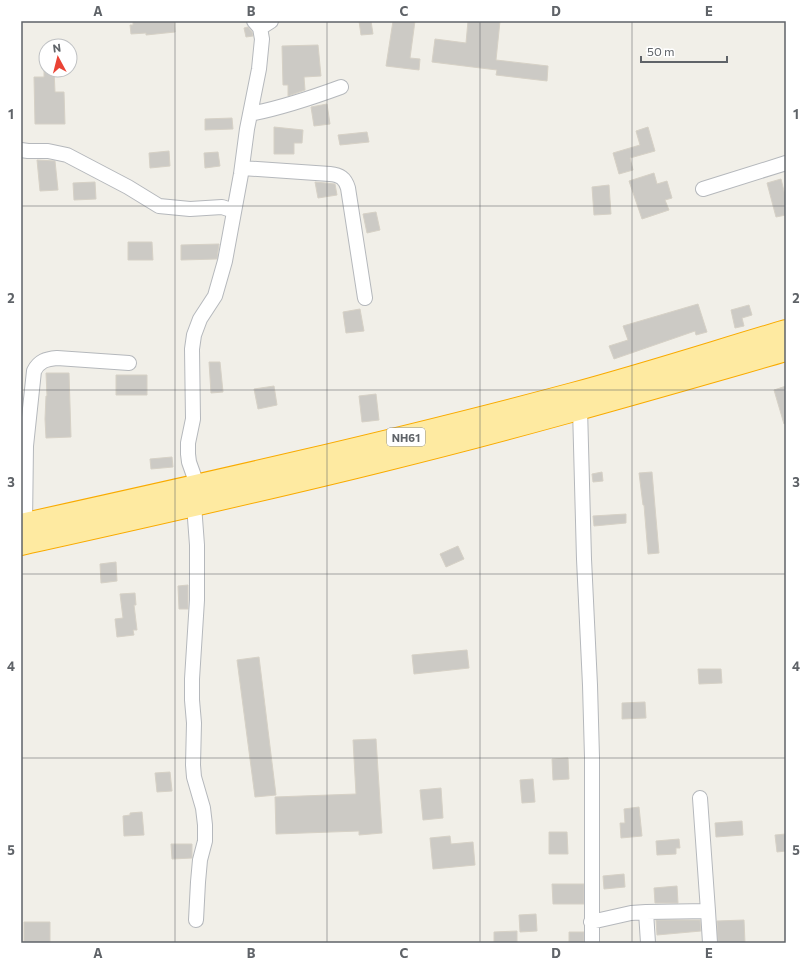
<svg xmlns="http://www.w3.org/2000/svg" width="807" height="964" font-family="Commissioner,sans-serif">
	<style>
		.building { fill: #cccac5; stroke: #d6d1c6 }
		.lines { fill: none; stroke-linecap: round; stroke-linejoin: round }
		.minor-casing { stroke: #b5b8bc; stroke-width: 16 }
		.trunk-casing { stroke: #f9ab00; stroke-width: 24 }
		.minor { stroke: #fff; stroke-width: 14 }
		.trunk { stroke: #feeaa1; stroke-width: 22 }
		.grid { fill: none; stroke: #5f6368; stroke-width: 1; stroke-opacity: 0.55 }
		.labels { text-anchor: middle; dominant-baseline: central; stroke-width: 3.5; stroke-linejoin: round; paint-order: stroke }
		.shield { fill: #fff; stroke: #8f9295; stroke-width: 1 }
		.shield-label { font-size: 11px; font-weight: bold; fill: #5f6368 }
		.neatline { fill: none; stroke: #5f6368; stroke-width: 1.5 }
		.grid-label { font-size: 13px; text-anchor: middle; font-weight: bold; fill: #5f6368 }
	</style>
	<rect width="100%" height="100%" fill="#f1efe8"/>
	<!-- building -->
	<path class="building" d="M133,21H174L175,32L146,35V33L131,34L130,25H133Z
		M359,21H371L373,34L361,35Z
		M393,21H415L410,58L420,59L419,70L386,66Z
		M468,21H500L496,60L548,66L547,81L496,75L497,70L432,62L435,39L466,43Z
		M248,27L252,32L253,36L246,37L244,28Z
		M318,45L321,76L304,77L305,90L288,96V85H283L282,46Z
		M44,70H54L55,92H64L65,124H35L34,77H44Z
		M327,104L330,124L314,126L311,107Z
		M232,118L233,129L205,130V119Z
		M274,127L303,130L302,143H294V154H274Z
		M648,127L655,151L630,158L633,170L619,174L613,153L640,145L636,131Z
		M367,132L369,142L340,145L338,135Z
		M169,151L170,166L150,168L149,153Z
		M218,152L220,166L205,168L204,153Z
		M37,160L55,161L58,190L40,191Z
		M654,173L657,184L667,181L672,198L665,200L669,210L642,219L629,181Z
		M781,179L786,199V215L776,217L767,183Z
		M95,182L96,199L74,200L73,183Z
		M315,182L335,184L337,195L318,198Z
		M609,185L611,214L594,215L592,187Z
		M376,212L380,230L367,233L363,214Z
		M128,242H152L153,260H128Z
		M219,244L217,259L181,260V245Z
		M698,304L707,332L696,335L695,331L614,359L609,346L628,340L623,326Z
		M749,305L752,315L742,318L744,326L735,328L731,310Z
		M360,309L364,331L346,333L343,312Z
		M209,362H220L223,392L211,393Z
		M46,373H69L71,437L46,438L45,419L46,396H47Z
		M116,375H147V395H116Z
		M274,386L277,405L258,409L254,389Z
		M786,386V423L784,424L774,390Z
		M376,394L379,420L362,422L359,396Z
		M172,457L173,467L151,469L150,459Z
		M602,472L603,481L593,482L592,474Z
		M652,472L659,553L648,554L644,505H643L639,473Z
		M626,514V523L594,526L593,516Z
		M458,546L464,559L446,567L440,554Z
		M116,562L117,581L101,583L100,564Z
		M188,585V609H179L178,586Z
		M135,593L136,605H134L137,630H133L134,635L117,637L115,619L123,618L120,594Z
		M467,650L469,668L414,674L412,655Z
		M259,657L276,795L255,797L237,660Z
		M698,669H721L722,683L699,684Z
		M645,702L646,718L622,719V703Z
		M376,739L382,833L359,835V831L276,834L275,797L356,794L353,740Z
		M568,758L569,779L553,780L552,759Z
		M170,772L172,791L157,792L155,773Z
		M533,779L535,802L522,803L520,780Z
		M441,788L443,818L423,820L420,790Z
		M639,807L642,836L621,838L620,823H625L624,809Z
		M142,812L144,835L124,836L123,816L130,815V813Z
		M742,821L743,835L716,837L715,823Z
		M549,832H567L568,854H549Z
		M786,834V851L777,852L775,835Z
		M450,836L451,844L473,842L475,865L433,869L430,838Z
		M679,839L680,848H676V854L657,855L656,841Z
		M171,844H192V858L172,859Z
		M624,874L625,887L604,889L603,876Z
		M552,884H584V904H553Z
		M677,886L678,903H655L654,888Z
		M536,914L537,931L520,932L519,915Z
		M656,920H700L701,931L657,935Z
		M744,920L745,943H718L717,921Z
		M24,922H50V943H24Z
		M517,931V943H494V932Z
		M569,932H584V943H569Z"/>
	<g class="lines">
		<!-- minor casing -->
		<g class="minor-casing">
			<path id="minor" d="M260,28L271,21
				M250,114C281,108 311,98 341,87
				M21,150L28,151H48L67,155L128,187L159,206L190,209L222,207L234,211
				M242,168L330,174C340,175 345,178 348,188L365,298
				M703,189L786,163
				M580,408L584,559L590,685L592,757V943
				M200,493L189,462L188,454V443L193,419L192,349L194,335L200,319L215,296L225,261L241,174L247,129L259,69L262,39L260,28L254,21
				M194,505L197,545V600L192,679V700L194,723L193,765L194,777L203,808L205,825V841L200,860L198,882L196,920
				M25,524L26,446L34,371C39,361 46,359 57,358L129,363
				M700,798L708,911
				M646,912L648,943
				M591,922L631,913L646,912L708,911L710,943"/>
		</g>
		<!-- trunk casing -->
		<g class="trunk-casing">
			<path id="trunk" d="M21,525C206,484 390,443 573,394C644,375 715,352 786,331
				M21,544C142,517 264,490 384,460C519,427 653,388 786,350"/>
		</g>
		<!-- minor -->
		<use href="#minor" class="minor"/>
		<!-- trunk -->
		<use href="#trunk" class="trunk"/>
	</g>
	<!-- grid -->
	<path class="grid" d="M175,21V943M327,21V943M480,21V943M632,21V943M21,206H786M21,390H786M21,574H786M21,758H786"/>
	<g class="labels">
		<!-- shield labels -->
		<rect class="shield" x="387" y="428" width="38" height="18" rx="3"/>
		<g class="shield-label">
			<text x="406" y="437">NH61</text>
		</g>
	</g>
	<!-- border -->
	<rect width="807" height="964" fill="none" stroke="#ffffff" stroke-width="44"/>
	<!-- north arrow -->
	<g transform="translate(58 58) rotate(353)"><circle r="19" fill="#ffffff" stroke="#bfc1c3"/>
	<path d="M0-3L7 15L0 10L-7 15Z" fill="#ea4335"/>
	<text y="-6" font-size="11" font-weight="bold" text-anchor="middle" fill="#5f6368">N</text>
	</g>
	<!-- scale -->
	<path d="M641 56v6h86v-6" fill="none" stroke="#5f6368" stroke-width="2"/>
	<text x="647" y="56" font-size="12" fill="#5f6368" stroke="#ffffff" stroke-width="3" paint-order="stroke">50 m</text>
	<rect x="22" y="22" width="763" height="920" class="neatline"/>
	<g class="grid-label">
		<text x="98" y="16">A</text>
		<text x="251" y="16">B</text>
		<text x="404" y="16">C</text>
		<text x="556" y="16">D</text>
		<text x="709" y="16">E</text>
		<text x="11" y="119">1</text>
		<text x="796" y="119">1</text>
		<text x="11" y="303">2</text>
		<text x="796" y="303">2</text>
		<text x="11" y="487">3</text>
		<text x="796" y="487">3</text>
		<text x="11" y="671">4</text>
		<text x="796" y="671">4</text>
		<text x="11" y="855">5</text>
		<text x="796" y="855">5</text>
		<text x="98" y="958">A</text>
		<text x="251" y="958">B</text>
		<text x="404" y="958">C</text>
		<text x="556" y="958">D</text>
		<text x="709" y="958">E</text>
	</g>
</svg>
